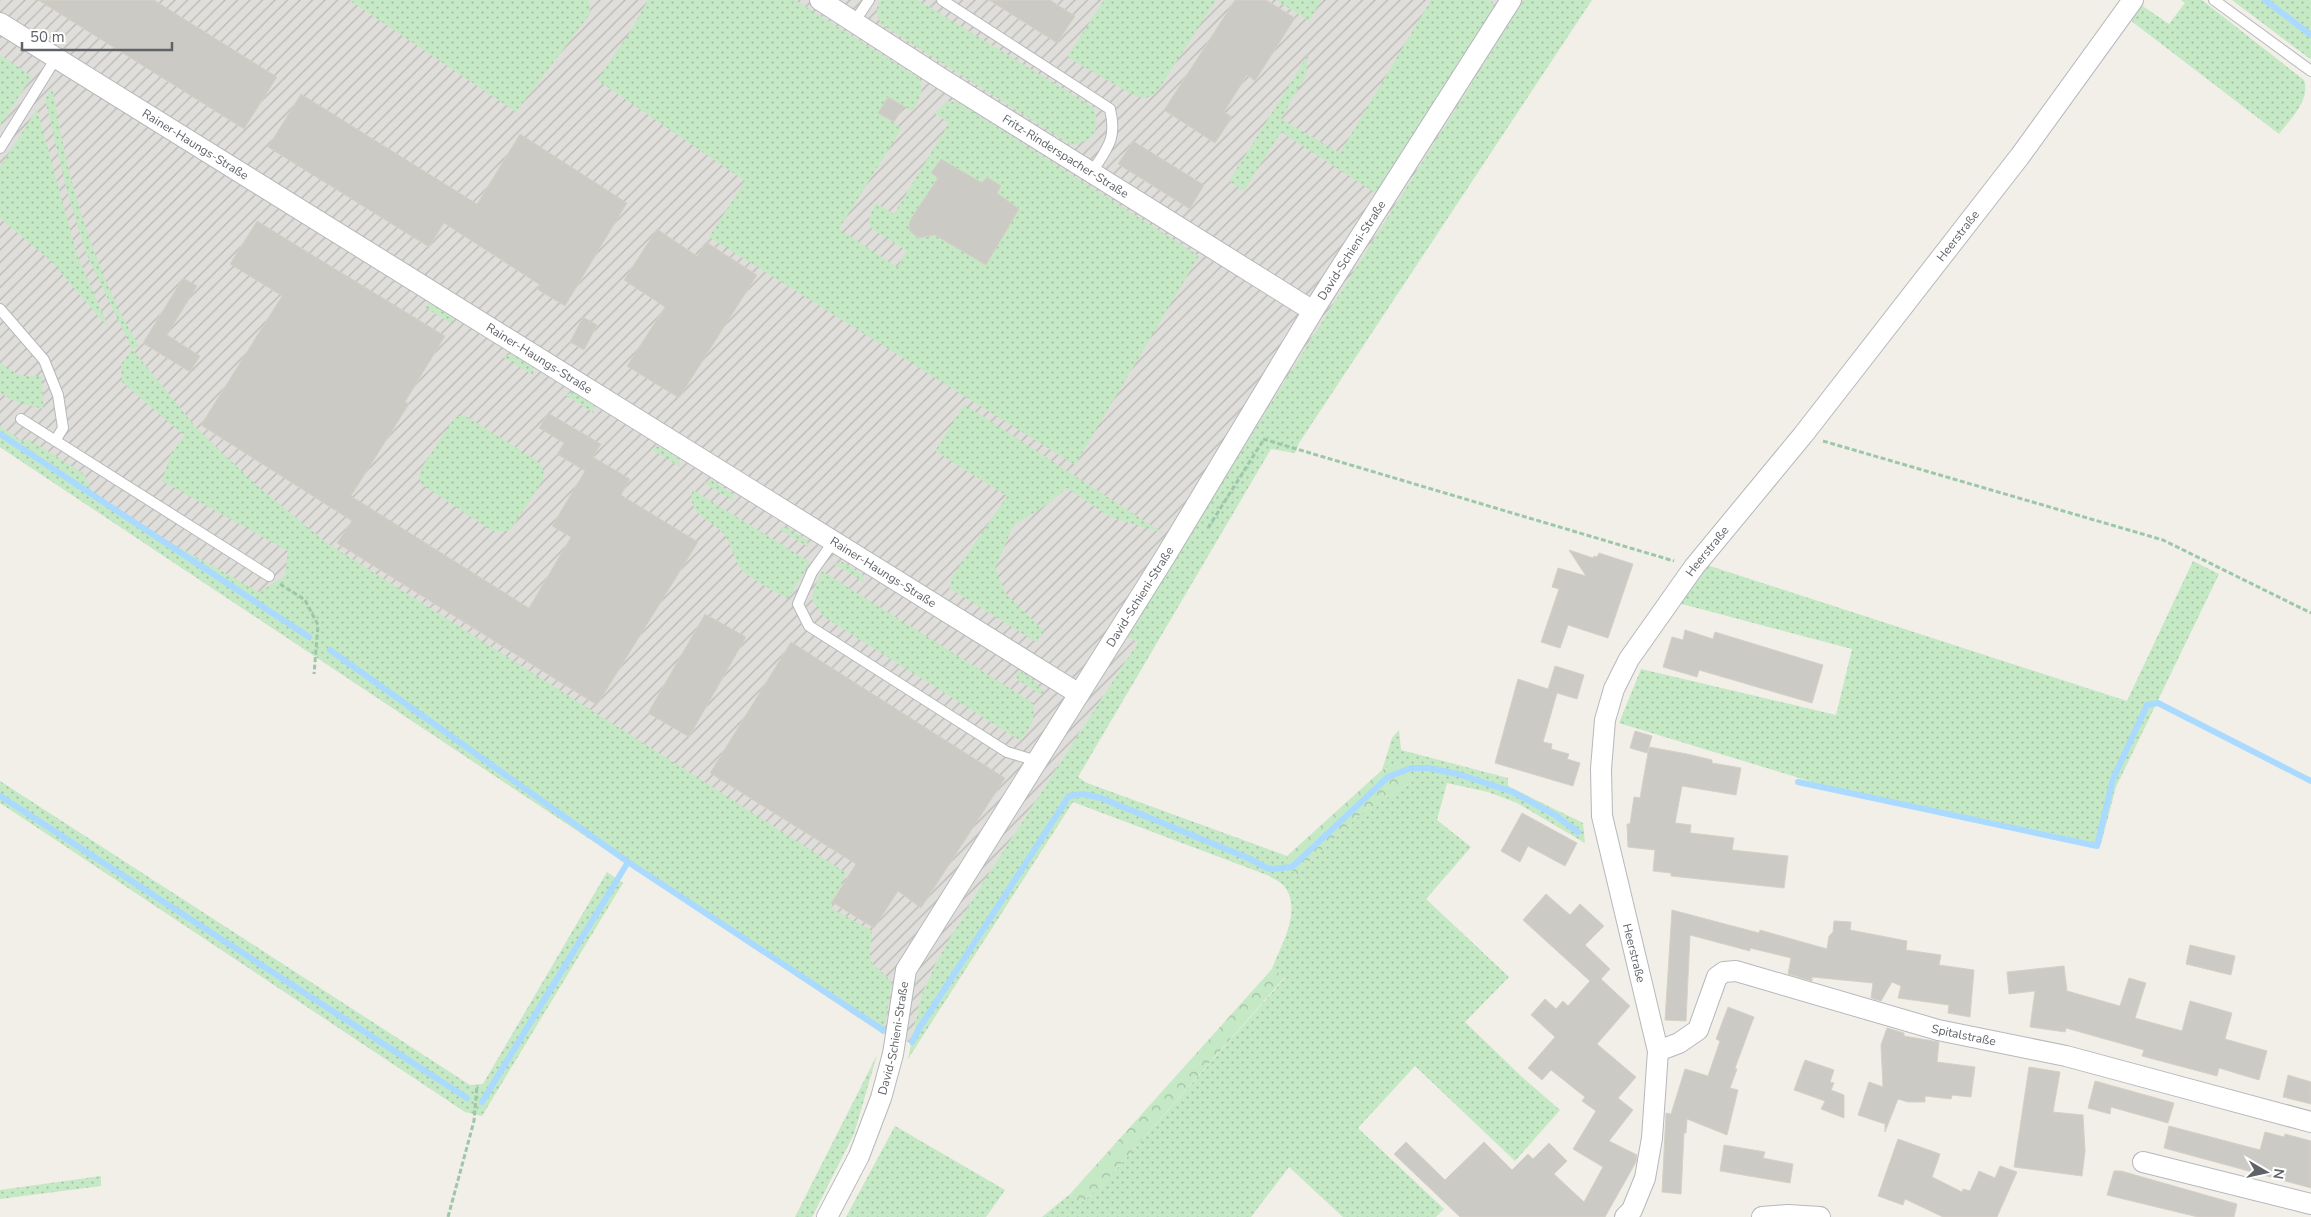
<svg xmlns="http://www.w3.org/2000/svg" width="2311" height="1217" font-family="'Nunito Sans',sans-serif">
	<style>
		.industrial { fill: url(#industrial-furrows) }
		.grass { fill: url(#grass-dots) }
		.forest { fill: url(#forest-crowns) }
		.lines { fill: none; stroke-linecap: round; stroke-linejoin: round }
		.stream { stroke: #aadaff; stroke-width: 6 }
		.building { fill: #cccac5; stroke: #d6d1c6 }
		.service-casing { stroke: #b5b8bc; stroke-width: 12 }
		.minor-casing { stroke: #b5b8bc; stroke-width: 22 }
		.path { stroke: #9cc7a9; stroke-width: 3; stroke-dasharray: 5 2.5; stroke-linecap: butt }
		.service { stroke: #fff; stroke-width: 10 }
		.minor { stroke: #fff; stroke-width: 20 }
		.labels { text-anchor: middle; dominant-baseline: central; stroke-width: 4.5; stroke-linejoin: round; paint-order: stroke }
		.street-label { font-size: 12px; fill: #5f6368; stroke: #fff }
	</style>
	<defs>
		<pattern id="industrial-furrows" width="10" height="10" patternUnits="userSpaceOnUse" patternTransform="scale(1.25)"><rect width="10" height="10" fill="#e0deda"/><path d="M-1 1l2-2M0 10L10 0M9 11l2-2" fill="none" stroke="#b9b8b5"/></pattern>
		<pattern id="grass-dots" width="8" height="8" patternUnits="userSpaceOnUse" patternTransform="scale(1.25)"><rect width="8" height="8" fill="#c5e8c5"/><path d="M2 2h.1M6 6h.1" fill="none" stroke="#a3c0a4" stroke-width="1.8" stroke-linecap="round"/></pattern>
		<pattern id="forest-crowns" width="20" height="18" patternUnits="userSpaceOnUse" patternTransform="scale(1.25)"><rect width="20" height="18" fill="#c5e8c5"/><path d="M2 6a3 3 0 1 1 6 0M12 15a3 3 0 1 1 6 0" fill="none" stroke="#a3c0a4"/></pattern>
	</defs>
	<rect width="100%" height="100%" fill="#f1efe8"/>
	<!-- industrial -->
	<path class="industrial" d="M0,0H1524L1125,636L1138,642L979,889L938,959L921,996L911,1043L883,1034L0,447Z"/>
	<!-- grass -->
	<path class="grass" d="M349,0H589L590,14L516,112Z
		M648,0H795L919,78C925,92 919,99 912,111L888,97L879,113L902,128L839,229L897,267L907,251L872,229C866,219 871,213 876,203L894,214L949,123L934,113L948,101L959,103L1199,256L1075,465L709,237L745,181L597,80L630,32Z
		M881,0H918L1093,107C1102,129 1094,142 1071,145L881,24C877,15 874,9 881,0Z
		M1104,0H1216L1157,92L1147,98L1135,96L1067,57Z
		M1276,0H1321L1309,21Z
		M1431,0H1492L1494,12L1380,196L1281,132L1244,191L1229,181L1308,55L1306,75L1281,119L1340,153Z
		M1524,0H1592L1299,443L1295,453L1271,449L1078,777L1087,783L1287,856L1296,877L1300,870L1361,814L1413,781L1399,762L1382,770L1392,738L1399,730L1401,750L1508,778V786L1583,823L1585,843L1517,803L1488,792L1447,783L1437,820L1471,847L1426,899L1509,977L1465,1022L1523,1078L1560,1110L1515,1161L1415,1066L1358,1128L1444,1209L1436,1217H1343L1289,1167L1251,1217H1042L1070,1194L1080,1204L1104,1183L1285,978L1272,969C1281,945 1303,910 1284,886C1280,881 1272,878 1267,875L1073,802L908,1059L921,996L938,959L979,889L1138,642L1125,636Z
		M2181,0H2202L2304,80C2311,100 2290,119 2279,134L2130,20L2141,5L2169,24L2185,3Z
		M2232,0H2311V59L2309,58Z
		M0,55L32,76L0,126Z
		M52,88C59,121 64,156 74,189C89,243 110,298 139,346L132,349L199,431L262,490L327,543L700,779L846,873L831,908L872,931C869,969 866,956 892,982L883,1034L0,447V426L22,441L30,440L84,474L96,501L259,592L285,576L288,551L162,481L171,453L185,436L122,382L121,364L132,349L86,253L67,191L45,99Z
		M37,109L77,255L108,326L97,315L50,260L0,218V167Z
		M432,304L452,317L453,325L423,306Z
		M511,354L533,367V375L503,357Z
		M0,363L21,376H42L43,409L16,402L0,393Z
		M573,392L594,406V413L565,395Z
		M964,404L1163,533L1110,517L1067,488L1046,505L1013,526L995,568L1006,594L1044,631L1036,642L949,588L952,577L1007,496L935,451Z
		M458,416H465L472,420L536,460C542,467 545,470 543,480L514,525L508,531H492L421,484L419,475L422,467L452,421Z
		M659,446L680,460V467L651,449Z
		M712,480L733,494V501L704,483Z
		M693,490L810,562L788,599C778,593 747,577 741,569C734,560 732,545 724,534C712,520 685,514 693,490Z
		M787,527L807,540L808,547L779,529Z
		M2193,561L2219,574L2116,787L2101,844L1819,784L1619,723L1641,669L1836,715L1852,649L1678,603L1707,565L2127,701Z
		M843,562L863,575L864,582L834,564Z
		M822,571L1033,703C1036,716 1030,732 1019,740L1008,733L824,617L812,600L815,586Z
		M1019,670L1033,680L1044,692L1042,695L1018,680L1016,676Z
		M0,781L470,1085L483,1084L607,872L623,883L482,1116L465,1112L0,803Z
		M877,1055L854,1134L812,1217H795Z
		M895,1126L1005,1190L986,1217H846Z
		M101,1176V1186L0,1199V1190Z"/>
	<!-- forest -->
	<path class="forest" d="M1399,762L1413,781L1361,814L1300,870L1296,878L1287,856L1382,770Z
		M1272,969L1285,977L1104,1183L1080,1204L1070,1194Z"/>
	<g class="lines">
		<!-- stream -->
		<path class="stream" d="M2265,0L2311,35
			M0,434L309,637
			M330,650L628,862
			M1798,782L2097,846L2113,779L2147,705L2158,703L2311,781
			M0,796L467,1098
			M912,1042L920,1027L1069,796L1083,794L1101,798L1248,858L1269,869L1292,867L1388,777L1411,768H1428L1458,774L1513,792L1555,815L1578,832
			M482,1102L628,862L883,1030"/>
	</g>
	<!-- building -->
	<path class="building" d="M38,0H154L277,77L244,129Z
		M989,0H1050L1075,16L1057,43Z
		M1235,0H1266L1295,18L1255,81L1247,75L1224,112L1232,117L1215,143L1164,110Z
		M301,94L477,204L520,134L627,203L565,306L537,289L540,285L444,223L429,247L268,147Z
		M888,97L904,106L894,122L878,113Z
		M1133,141L1204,185L1190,209L1118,164Z
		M941,159L982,183L987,177L1001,186L997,193L1019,209L986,265L935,235L918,238L910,231L909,225L911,219L938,178L931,173Z
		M257,221L445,336L405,402L409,404L351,496L529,608L571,537L552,526L585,471L557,454L564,443L539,428L548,413L601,444L593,457L630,479L621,495L698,542L597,705L337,543L352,521L201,425L282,296L230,264Z
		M657,229L697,256L706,242L757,275L679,398L627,366L665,307L624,280Z
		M183,278L197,286L167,335L200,356L190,372L143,343Z
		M583,317L597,325L584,350L570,342Z
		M1569,550L1593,558L1594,556L1597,557L1599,553L1633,564L1608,638L1568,625L1560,648L1541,642L1559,589L1552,587L1558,568L1586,576Z
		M705,614L746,637L689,737L648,713Z
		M1685,630L1713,639L1715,632L1823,665L1812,703L1699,670L1697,677L1663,667L1672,637L1683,640Z
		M791,642L1005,778L921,908L898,891L874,928L832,902L856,864L710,773Z
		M1555,666L1584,675L1577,699L1557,693L1543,742L1552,744L1551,749L1569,754L1567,759L1580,763L1573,786L1495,763L1518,679L1548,689Z
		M1635,731L1652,736L1647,753L1630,748Z
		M1649,747L1687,754L1712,760V763L1741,768L1736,795L1682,786L1675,823L1691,825L1690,833L1734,838L1732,850L1788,856L1784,888L1671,876V873L1653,871L1655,850L1628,847L1627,824H1630L1634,797L1640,798Z
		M1522,813L1577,843L1565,866L1528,846L1520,862L1501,851Z
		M1546,894L1570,915L1580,904L1604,926L1585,945L1610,969L1601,979L1630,1006L1597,1044L1636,1077L1618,1098L1633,1110L1609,1141L1637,1155L1636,1162L1605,1217H1460L1394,1154L1406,1142L1445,1180L1484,1142L1512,1170L1528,1154L1533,1159L1549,1143L1567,1161L1554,1174L1584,1202L1603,1167L1573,1149L1596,1111L1582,1101L1585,1097L1551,1070L1542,1080L1528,1068L1555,1037L1531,1015L1545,999L1556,1009L1563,1001L1568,1006L1590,981L1523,920Z
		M1672,910L1759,933L1760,930L1827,949L1829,936L1833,932L1834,921L1851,922L1850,930L1907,941L1906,950L1941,955L1939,965L1974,970L1970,1017L1948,1013L1949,1005L1898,998L1901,986L1892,982L1881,1001L1871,998L1873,983L1812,977V981L1788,974L1791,958L1750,948V951L1690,935L1686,1021L1665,1020Z
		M2190,945L2235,956L2231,975L2186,964Z
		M2064,966L2067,991L2120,1006L2129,978L2146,983L2135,1018L2182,1031L2190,1001L2232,1013L2225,1039L2267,1051L2259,1080L2219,1068L2217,1076L2142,1056L2144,1050L2066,1028L2065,1032L2030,1027L2035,991L2009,994L2007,972Z
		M1728,1007L1754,1017L1735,1068L1737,1069L1730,1088L1738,1090L1727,1135L1687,1119L1686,1133H1684L1681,1194L1662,1192L1666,1113L1671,1114L1685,1069L1708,1076L1720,1041L1716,1039Z
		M1887,1028L1904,1033V1036L1939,1042L1937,1062L1975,1067L1971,1097L1952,1095L1951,1099L1925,1096V1102H1908L1898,1099L1885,1132V1124L1858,1115L1869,1082L1883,1087L1881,1045Z
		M1805,1060L1834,1070L1830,1082L1834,1083L1831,1090L1844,1095V1118L1821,1109L1825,1101L1794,1090Z
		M2029,1067L2060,1072L2053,1112L2083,1115L2085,1151L2082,1176L2014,1167Z
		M2288,1075L2311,1082V1104L2283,1097Z
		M2095,1081L2174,1103L2168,1123L2111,1107L2110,1114L2088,1108Z
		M2169,1126L2260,1150L2265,1132L2284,1137L2285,1134L2311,1141V1188L2164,1148Z
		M1898,1139L1940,1154L1932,1177L1962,1192L1963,1189L1970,1191L1979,1171L1995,1178L2000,1166L2017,1172L1997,1217H1943L1905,1199L1903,1205L1878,1196Z
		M1724,1145L1765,1152L1763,1158L1793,1164L1790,1183L1720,1171Z
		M2114,1171H2121L2237,1204L2234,1217H2198L2107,1195Z"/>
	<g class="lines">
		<!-- service casing -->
		<g class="service-casing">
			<path id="service" d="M942,0L1110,109C1117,139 1108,147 1092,172
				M2214,0L2311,71
				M855,21L869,0
				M0,148L56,58
				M0,309L44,360L58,395L63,428L55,441
				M21,419L269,576
				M834,541L812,572L798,604L809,626L1007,752L1037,761"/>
		</g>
		<!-- minor casing -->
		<g class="minor-casing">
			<g id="minor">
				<path id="s1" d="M820,0L942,79L1313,311"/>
				<path id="s2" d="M0,23L1079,694"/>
				<path id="s3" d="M1658,1051L1679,1043L1698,1030L1717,977L1724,972L1736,971L1938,1030L2066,1056L2311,1122"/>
				<path d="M2143,1162L2311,1204"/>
				<path id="s4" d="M827,1217L859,1156L881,1098L893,1054L906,970L1165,557L1313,311L1511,0"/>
				<path id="s5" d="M1625,1217L1632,1210L1645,1178L1652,1138L1658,1051L1602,816L1601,769L1605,720L1614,689L1629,659L1694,567L1803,435L2020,156L2133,0"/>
				<path d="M1762,1217L1788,1215L1820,1217"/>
			</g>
		</g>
		<!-- path -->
		<path class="path" d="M1263,439L1674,561
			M1823,441L2163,540L2311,613
			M1208,528L1264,439
			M280,584L305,600L318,625L314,674
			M448,1217L474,1121L477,1085"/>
		<!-- service -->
		<use href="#service" class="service"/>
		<!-- minor -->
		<use href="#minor" class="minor"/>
	</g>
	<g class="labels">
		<!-- street labels -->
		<g class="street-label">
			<text stroke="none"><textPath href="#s2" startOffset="230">Rainer-Haungs-Straße</textPath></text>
			<text stroke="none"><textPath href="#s1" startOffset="291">Fritz-Rinderspacher-Straße</textPath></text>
			<text stroke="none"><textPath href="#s5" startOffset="1112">Heerstraße</textPath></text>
			<text stroke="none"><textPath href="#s4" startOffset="1108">David-Schieni-Straße</textPath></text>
			<text stroke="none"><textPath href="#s2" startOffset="635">Rainer-Haungs-Straße</textPath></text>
			<text stroke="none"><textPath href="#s5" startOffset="709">Heerstraße</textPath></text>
			<text stroke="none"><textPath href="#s2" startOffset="1040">Rainer-Haungs-Straße</textPath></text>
			<text stroke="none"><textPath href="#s4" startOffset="702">David-Schieni-Straße</textPath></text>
			<text transform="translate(1634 953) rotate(76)">Heerstraße</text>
			<text stroke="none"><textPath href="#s3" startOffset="359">Spitalstraße</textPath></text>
			<text stroke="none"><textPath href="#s4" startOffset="192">David-Schieni-Straße</textPath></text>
		</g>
	</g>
	<!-- north arrow -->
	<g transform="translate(2266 1172) rotate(99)" stroke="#ffffff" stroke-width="4" paint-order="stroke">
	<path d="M0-4L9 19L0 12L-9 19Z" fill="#5f6368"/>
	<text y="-8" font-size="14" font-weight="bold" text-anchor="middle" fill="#5f6368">N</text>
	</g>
	<!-- scale -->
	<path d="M22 42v8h150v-8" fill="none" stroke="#5f6368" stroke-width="2.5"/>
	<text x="30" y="42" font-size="15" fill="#5f6368" stroke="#ffffff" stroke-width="4" paint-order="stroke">50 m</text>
</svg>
